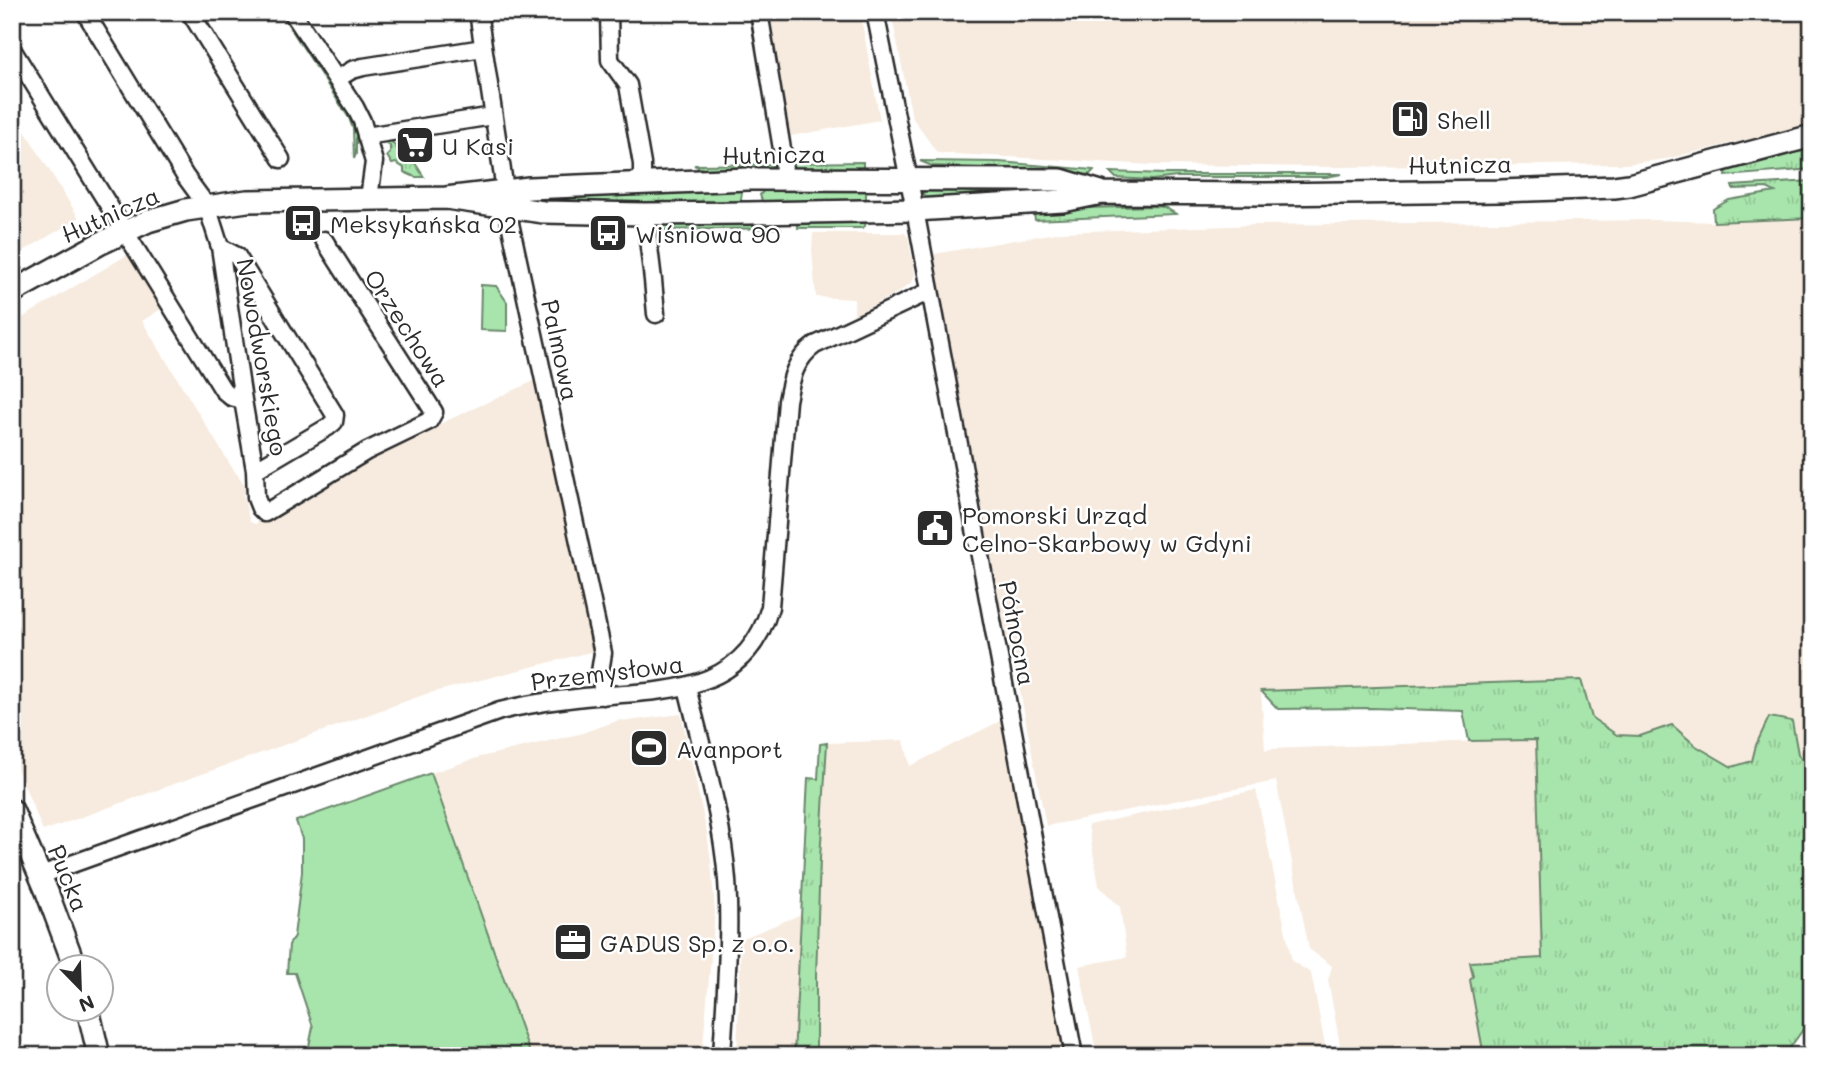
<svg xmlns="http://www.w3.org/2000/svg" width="1824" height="1068" font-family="Mali,sans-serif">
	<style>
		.built { fill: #f7ebdf }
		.grass { fill: url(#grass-tufts); stroke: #6a886c; stroke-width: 2 }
		.garden { fill: #a8e5ac; stroke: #6a886c; stroke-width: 2 }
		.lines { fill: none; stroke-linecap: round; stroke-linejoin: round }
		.street-casing { stroke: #2b2b2b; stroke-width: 21 }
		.secondary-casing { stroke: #2b2b2b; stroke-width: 26 }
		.street { stroke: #fff; stroke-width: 16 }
		.secondary { stroke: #fff; stroke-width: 21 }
		.labels { text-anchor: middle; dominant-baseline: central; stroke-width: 5; stroke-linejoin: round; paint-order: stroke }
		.poi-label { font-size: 24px; fill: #2b2b2b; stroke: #fff; text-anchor: start }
		.street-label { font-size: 24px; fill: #2b2b2b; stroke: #fff }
	</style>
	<defs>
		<pattern id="grass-tufts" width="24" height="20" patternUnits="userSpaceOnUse" patternTransform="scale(1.75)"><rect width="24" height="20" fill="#a8e5ac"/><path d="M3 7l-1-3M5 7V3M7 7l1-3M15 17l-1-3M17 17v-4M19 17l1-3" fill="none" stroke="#91c594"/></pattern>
	</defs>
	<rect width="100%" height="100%" fill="#fff"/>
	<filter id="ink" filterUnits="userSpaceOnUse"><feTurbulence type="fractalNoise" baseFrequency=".0143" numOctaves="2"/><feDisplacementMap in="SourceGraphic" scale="14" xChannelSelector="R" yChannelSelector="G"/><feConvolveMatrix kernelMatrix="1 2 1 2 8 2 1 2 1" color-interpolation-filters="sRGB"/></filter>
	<g filter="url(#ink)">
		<!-- built -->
		<path class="built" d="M764,12H860L880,120L785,137Z
			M891,12H1812V124L1666,159L1626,164L1342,167L1153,165L937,153L912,117Z
			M12,110L79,218L12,258Z
			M1812,218V775L1798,754L1792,721L1756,745L1752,761L1732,767L1696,746L1672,725L1640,736L1617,735L1592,718L1261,691L1265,751L1270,749L1536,739L1542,959L1473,976L1470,980L1484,1056H1342L1328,980L1332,966L1309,949L1276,781L1046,826L1019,686L1008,642L992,561L942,302L934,254L1061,232L1258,225L1654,220L1714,222Z
			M813,233H905L908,237L915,274L912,282L899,292L854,315V299L816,297L812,251Z
			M132,252L166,306L142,321L231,466L248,489L247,491L243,494L250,522L255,524L369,461L446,421L534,381L594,651L426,694L43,831L12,756V324Z
			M681,714L707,833L711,861L715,912L702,1056H531L431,773L480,757L579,734L620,720L628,721Z
			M1000,721L1064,1056H816V976L820,859L827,743L904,740L910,766Z
			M1256,790L1292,961L1311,973L1327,1055L1097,1056L1079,966L1127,957L1120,907L1099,886L1088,825Z
			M802,914L794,1056H737L741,939Z"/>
		<!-- grass -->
		<path class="grass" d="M280,12H284L349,111L356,134V154L354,159L353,129L349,118Z
			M386,138L390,139L403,158L411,157L424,177H415L404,172V168L396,163L392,164L387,156L390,153V146L387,144Z
			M1812,148V169L1726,176L1727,170Z
			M920,161L999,162L1094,170L1090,174L1081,175L1007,169L932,166Z
			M863,162V168L792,169V163Z
			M776,164L767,169L704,170L694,165Z
			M1110,172L1165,174H1342L1326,177H1177L1152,180L1116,178Z
			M1812,181V218L1714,222L1713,209L1729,200L1775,192L1767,188L1733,189L1732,186Z
			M739,189L742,192L741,200L738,203L596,205L535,203L534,193Z
			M765,189H866V203H763L760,195Z
			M926,189L1092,190L926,199L923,193Z
			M1153,206L1164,207L1176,214L1035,220L1034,214L1056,209Z
			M866,222L865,226L862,228H798V225L807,223Z
			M775,223L780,228L652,230L651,225Z
			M1581,680L1592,718L1617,735L1640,736L1672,725L1696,746L1732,767L1752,761L1756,745L1769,717L1792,721L1798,754L1812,775V1017L1784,1056H1484L1470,980L1473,976L1470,962L1542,958L1536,740L1469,741L1463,711L1371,708L1278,709L1261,691Z
			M827,743L820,859L816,976V1056H794L808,778L818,779L820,744Z"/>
		<!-- garden -->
		<path class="garden" d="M481,285L496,286L507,302V331L480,330Z
			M431,773L531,1056H307L313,1027L295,973H287L289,945L294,936L302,872V839L296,821Z"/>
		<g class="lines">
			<!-- street casing -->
			<g class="street-casing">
				<path id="street" d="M85,12L185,176L207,206L220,247L243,400L255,470L256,498L260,508L265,513L367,451L429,421L434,412L324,240
					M190,12L281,159
					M292,12L355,107L362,121L374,162L369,198
					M478,12L510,223L603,653L600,672L603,696
					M609,12L610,60L628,85L642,164V183
					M759,12L784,161L783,179
					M875,12L915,210L1074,1056
					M12,49L223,390L231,397L243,400
					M337,79L352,70L363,67L483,48
					M366,136L493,116
					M645,214L653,280L656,314
					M220,247L237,256L335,415L334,422L328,427L255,470
					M687,687C702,750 722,815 727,880C731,938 725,998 722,1056
					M41,875L500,711C527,704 556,700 584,697C659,690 745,697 770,607L787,401C791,379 795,359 815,345L930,291"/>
			</g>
			<!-- secondary casing -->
			<g class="secondary-casing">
				<path id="secondary" d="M446,198L543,212L645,214L749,213L915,210L1063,201L1102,193L1266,194L1501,191L1614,187L1629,185L1812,136
					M12,292L99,244L148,221L186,210L247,201L446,198L529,188L748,179L1061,180L1101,192
					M12,810L47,892L75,967
					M88,1009L99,1056"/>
			</g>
			<!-- street -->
			<use href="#street" class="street"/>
			<!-- secondary -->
			<use href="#secondary" class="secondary"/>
		</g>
	</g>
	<!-- icons -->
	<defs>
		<g id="fuel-square" transform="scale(2.0125)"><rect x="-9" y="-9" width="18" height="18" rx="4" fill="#2b2b2b" stroke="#fff"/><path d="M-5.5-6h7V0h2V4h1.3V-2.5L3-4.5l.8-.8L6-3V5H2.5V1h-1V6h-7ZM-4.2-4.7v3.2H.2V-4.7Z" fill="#fff"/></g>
		<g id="supermarket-square" transform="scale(2.0125)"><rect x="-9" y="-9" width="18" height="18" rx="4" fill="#2b2b2b" stroke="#fff"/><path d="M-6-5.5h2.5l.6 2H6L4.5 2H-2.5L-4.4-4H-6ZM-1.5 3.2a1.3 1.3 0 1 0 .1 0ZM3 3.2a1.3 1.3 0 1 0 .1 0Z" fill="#fff"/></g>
		<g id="bus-square" transform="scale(2.0125)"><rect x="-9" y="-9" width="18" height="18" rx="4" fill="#2b2b2b" stroke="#fff"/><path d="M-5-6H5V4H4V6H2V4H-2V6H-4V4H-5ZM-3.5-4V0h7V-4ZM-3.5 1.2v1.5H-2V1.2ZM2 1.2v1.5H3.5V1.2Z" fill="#fff"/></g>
		<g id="civic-square" transform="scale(2.0125)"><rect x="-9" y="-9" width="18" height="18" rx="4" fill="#2b2b2b" stroke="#fff"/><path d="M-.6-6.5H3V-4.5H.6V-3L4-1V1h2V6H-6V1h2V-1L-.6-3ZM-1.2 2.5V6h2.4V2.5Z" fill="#fff"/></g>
		<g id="stadium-square" transform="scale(2.0125)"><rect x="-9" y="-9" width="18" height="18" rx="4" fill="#2b2b2b" stroke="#fff"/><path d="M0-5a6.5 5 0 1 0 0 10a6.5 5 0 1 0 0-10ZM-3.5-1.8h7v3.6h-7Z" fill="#fff"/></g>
		<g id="office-square" transform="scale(2.0125)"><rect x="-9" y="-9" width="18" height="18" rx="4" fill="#2b2b2b" stroke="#fff"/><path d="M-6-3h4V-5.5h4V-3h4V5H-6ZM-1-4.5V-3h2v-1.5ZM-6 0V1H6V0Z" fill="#fff"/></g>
	</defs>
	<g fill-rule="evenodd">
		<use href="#fuel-square" x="1410" y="119"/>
		<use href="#supermarket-square" x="415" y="145"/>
		<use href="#bus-square" x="303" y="223"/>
		<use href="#bus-square" x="608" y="233"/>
		<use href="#civic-square" x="935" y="528"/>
		<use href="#stadium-square" x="649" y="748"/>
		<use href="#office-square" x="573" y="942"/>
	</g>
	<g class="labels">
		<!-- poi labels -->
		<g class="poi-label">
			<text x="1437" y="119">Shell</text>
			<text x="442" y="145">U Kasi</text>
			<text x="330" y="223">Meksykańska 02</text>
			<text x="635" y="233">Wiśniowa 90</text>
			<text x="962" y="514">Pomorski Urząd<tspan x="962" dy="28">Celno-Skarbowy w Gdyni</tspan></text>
			<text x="676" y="748">Avanport</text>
			<text x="600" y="942">GADUS Sp. z o.o.</text>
		</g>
		<!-- street labels -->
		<g class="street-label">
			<text transform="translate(774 154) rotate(-1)">Hutnicza</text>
			<text transform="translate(1460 164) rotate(-1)">Hutnicza</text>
			<text transform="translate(110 214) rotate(-24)">Hutnicza</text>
			<text transform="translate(408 328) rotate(57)">Orzechowa</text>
			<text transform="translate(561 350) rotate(78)">Palmowa</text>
			<text transform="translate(263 357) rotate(80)">Nowodworskiego</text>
			<text transform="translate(1018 633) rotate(79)">Północna</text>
			<text transform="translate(607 672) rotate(-7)">Przemysłowa</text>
			<text transform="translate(69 878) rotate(68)">Pucka</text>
		</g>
	</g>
	<!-- margin -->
	<rect width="1824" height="1068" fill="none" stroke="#fff" stroke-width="42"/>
	<rect x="21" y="21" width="1782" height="1026" fill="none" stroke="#2b2b2b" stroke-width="2.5" filter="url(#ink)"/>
	<!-- north arrow -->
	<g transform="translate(80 988) rotate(157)"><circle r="33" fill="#ffffff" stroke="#aaaaaa" stroke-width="2"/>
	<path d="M0-5L12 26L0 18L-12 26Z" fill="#2b2b2b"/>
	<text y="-10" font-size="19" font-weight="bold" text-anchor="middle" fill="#2b2b2b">N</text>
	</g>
</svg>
